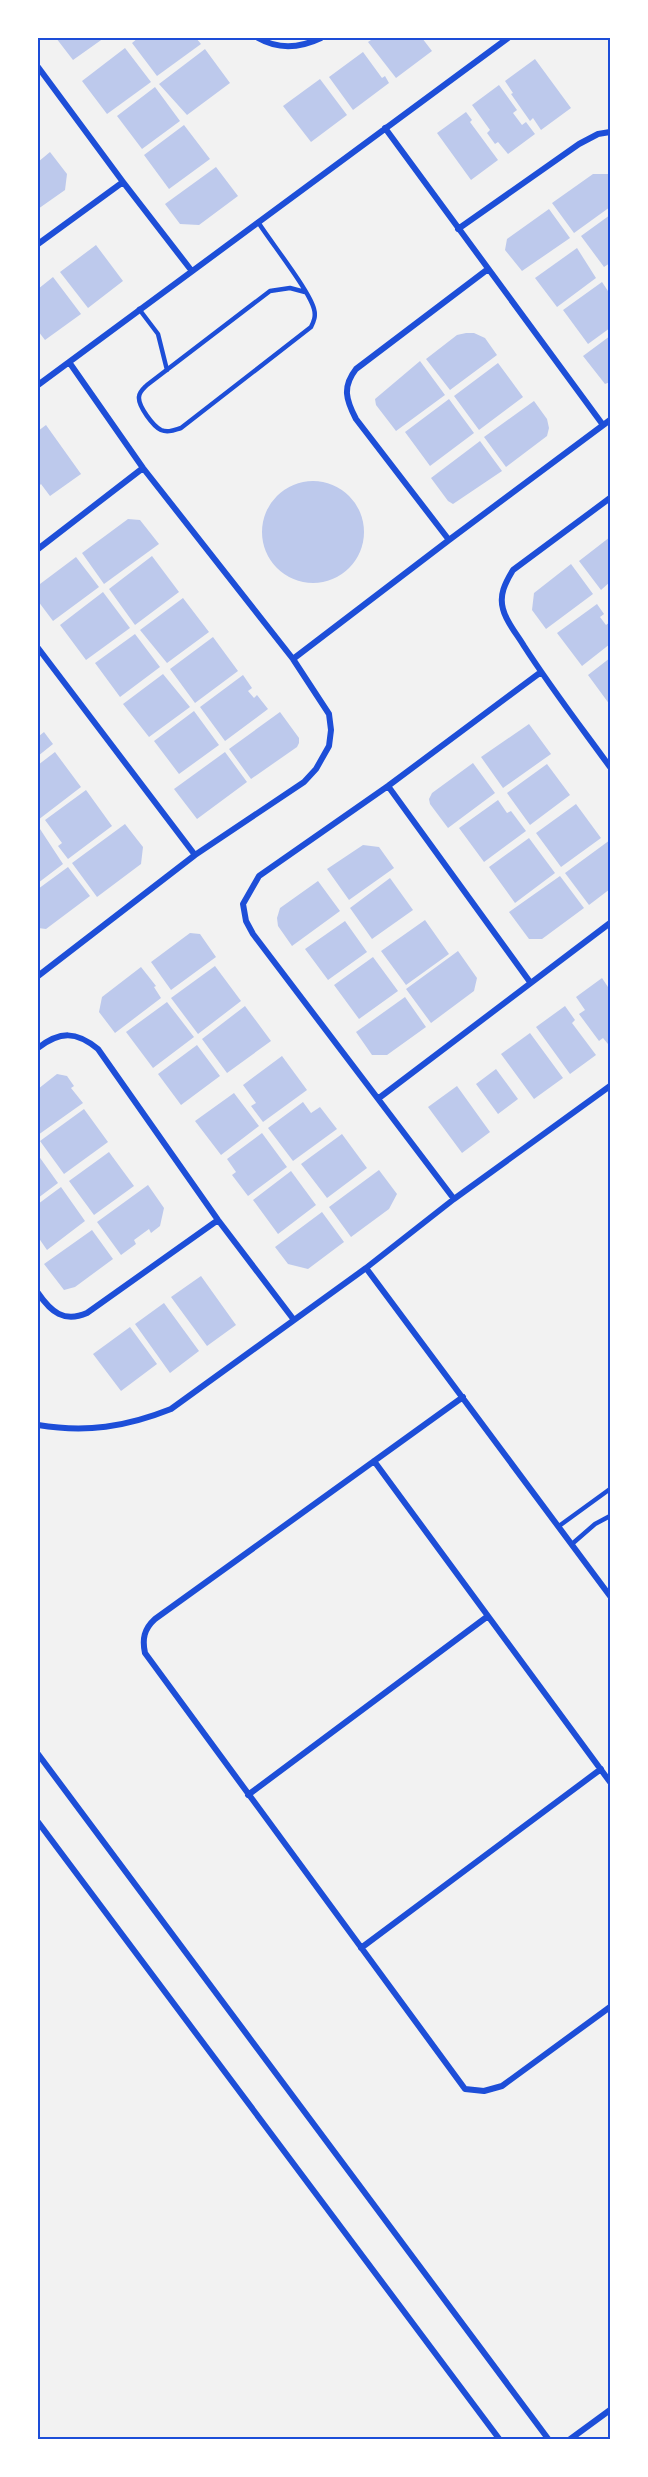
<svg xmlns="http://www.w3.org/2000/svg" width="648" height="2477" font-family="'Fira Sans Condensed',sans-serif">
	<style>
		.building { fill: #bdc9ec }
		.lines { fill: none; stroke-linecap: round; stroke-linejoin: round }
		.service { stroke: #1d4ed8; stroke-width: 4.5 }
		.minor { stroke: #1d4ed8; stroke-width: 6 }
		.neatline { fill: none; stroke: #1d4ed8; stroke-width: 2 }
	</style>
	<rect width="100%" height="100%" fill="#f2f2f2"/>
	<!-- building -->
	<path class="building" d="M56,38H104L73,60Z
		M138,38H196L201,44L157,76L132,43Z
		M374,38H422L432,51L396,78L368,42Z
		M125,48L151,82L107,114L82,81Z
		M205,49L230,83L187,115L159,84Z
		M363,52L382,78L385,76L389,83L353,110L329,77Z
		M535,59L571,108L541,130L533,118L530,121L511,94L513,93L505,81Z
		M320,79L347,115L311,142L283,106Z
		M499,85L517,110L513,113L522,125L526,122L535,134L508,154L498,142L495,144L487,133L490,130L472,105Z
		M155,87L180,121L142,149L117,116Z
		M466,112L472,120L470,122L498,160L471,180L437,133Z
		M184,125L210,159L169,189L144,155Z
		M50,152L67,174L65,190L38,209V162Z
		M216,167L238,196L199,225L180,224L165,204Z
		M593,174H608L610,177V207L574,233L552,203Z
		M549,209L570,238L522,271L505,250L507,239Z
		M610,215V263L604,267L581,236Z
		M96,245L123,281L88,308L60,272Z
		M577,248L596,278L557,307L535,278Z
		M53,277L81,314L45,340L38,331V289Z
		M602,282L610,294V328L588,344L563,310Z
		M466,333H474L485,338L497,355L450,390L426,359L457,335Z
		M610,336V382L605,384L583,356Z
		M420,361L445,395L396,431L376,405L375,399Z
		M498,363L523,397L479,430L454,396Z
		M449,399L474,433L430,466L405,432Z
		M534,401L547,419L549,428L547,436L506,467L484,437Z
		M46,425L81,474L50,496L41,484L38,487V431Z
		M480,441L502,471L453,504L448,501L431,478Z
		M262 532a51 51 0 1 1 102 0a51 51 0 1 1-102 0Z
		M128,519L140,520L159,544L104,584L82,553Z
		M610,537V582L601,590L579,561Z
		M152,556L179,592L135,625L109,589Z
		M76,557L99,587L53,621L38,601L40,584Z
		M571,564L593,594L546,629L532,610L534,593Z
		M103,592L130,628L86,660L60,625Z
		M183,598L209,632L167,663L140,630Z
		M597,604L604,614L600,617L606,625L610,622V644L582,666L557,633Z
		M135,634L160,667L120,697L95,663Z
		M213,637L238,671L195,703L170,669Z
		M610,658V705L588,675Z
		M163,674L190,707L149,737L123,704Z
		M243,675L252,688L248,691L254,698L257,695L268,709L225,741L200,707Z
		M194,711L219,745L179,774L154,741Z
		M280,712L299,738V743L297,747L251,779L229,749Z
		M529,724L551,754L503,788L481,757Z
		M44,732L53,744L38,756V734L39,736Z
		M55,752L81,787L38,820V765Z
		M225,752L247,782L197,819L174,789Z
		M473,763L495,793L448,828L430,804L429,799L432,793Z
		M547,764L570,795L530,825L507,793Z
		M86,790L112,826L68,859L58,846L62,843L45,820Z
		M498,800L507,813L511,811L526,831L484,862L459,828Z
		M576,804L601,838L561,867L536,833Z
		M125,824L143,847L141,864L97,897L72,863Z
		M40,829L63,864L38,883V831Z
		M529,838L555,873L515,903L489,867Z
		M610,840V889L589,905L565,873Z
		M363,845L379,847L394,868L349,900L327,869Z
		M68,867L90,896L46,929L38,928V889Z
		M560,876L584,908L542,939H529L509,912Z
		M390,878L413,910L372,939L350,908Z
		M318,881L340,911L292,946L278,926L277,918L280,908Z
		M425,920L449,954L406,985L381,951Z
		M345,921L367,952L328,980L305,949Z
		M190,933L200,934L216,957L171,990L151,962Z
		M458,951L477,978L474,991L431,1023L406,989Z
		M373,957L398,991L359,1019L334,985Z
		M215,966L241,1001L198,1034L171,998Z
		M141,967L156,986L154,987L161,998L115,1033L99,1012L102,997Z
		M602,978L610,990V1042L608,1044L603,1038L599,1041L579,1014L585,1010L576,997Z
		M405,997L426,1027L387,1055H372L356,1032Z
		M167,1002L194,1037L153,1068L126,1032Z
		M245,1006L271,1041L227,1073L202,1039Z
		M565,1006L575,1020L572,1023L596,1055L570,1074L536,1027Z
		M530,1033L563,1078L534,1099L501,1054Z
		M197,1045L220,1076L181,1105L158,1074Z
		M282,1056L307,1090L263,1122L251,1106L256,1103L243,1085Z
		M496,1069L518,1099L498,1114L476,1084Z
		M57,1074L67,1076L74,1086L71,1088L83,1103L38,1135V1089Z
		M457,1086L490,1132L462,1153L428,1107Z
		M234,1093L259,1126L221,1155L195,1121Z
		M303,1102L311,1113L320,1107L337,1129L293,1161L268,1128Z
		M84,1109L108,1142L64,1174L40,1141Z
		M262,1133L287,1167L248,1196L232,1175L236,1172L227,1159Z
		M342,1134L367,1168L327,1198L301,1164Z
		M109,1152L134,1186L94,1215L69,1181Z
		M38,1155L58,1183L38,1198Z
		M379,1170L397,1194L389,1209L351,1237L329,1207Z
		M291,1171L316,1205L278,1234L253,1200Z
		M148,1185L164,1208L160,1226L151,1233L149,1229L134,1240L136,1244L121,1255L97,1222Z
		M61,1187L85,1221L47,1250L38,1237V1204Z
		M322,1212L344,1242L308,1269L288,1264L275,1247Z
		M92,1230L113,1259L75,1287L64,1290L44,1264Z
		M201,1276L236,1325L207,1346L171,1297Z
		M164,1303L199,1351L170,1373L135,1324Z
		M130,1327L157,1364L121,1391L93,1354Z"/>
	<g class="lines">
		<!-- service -->
		<path class="service" d="M258,222C270,241 309,290 314,309C316,316 314,321 311,327L181,428C174,430 168,433 161,430C153,426 138,406 139,397C139,392 143,389 147,385L270,291L290,288L305,292
			M139,309L158,334L167,370
			M559,1526L610,1489
			M572,1544L595,1524L610,1516"/>
		<!-- minor -->
		<path class="minor" d="M258,38C279,50 300,48 321,38
			M38,67L123,182L191,270
			M385,128L603,425
			M458,229L579,144L598,134L610,132
			M38,244L123,182
			M38,385L508,38
			M610,498L513,570C505,583 499,595 503,609C506,622 517,634 524,646C551,688 581,727 610,767
			M449,540L356,419C346,400 342,387 356,369L488,269
			M38,549L143,468
			M38,648L195,855
			M293,659L449,540L610,420
			M388,786L530,982
			M38,976L195,855L304,782L316,769L329,746L331,730L329,714L293,659L143,468L69,362
			M38,1048C60,1031 76,1031 98,1049L218,1220L294,1320
			M379,1098L610,923
			M454,1199L253,934L246,921L243,904L259,876L388,786L541,672
			M366,1268L610,1596
			M38,1293C51,1312 64,1323 87,1313L218,1220
			M463,1397L155,1619C144,1629 142,1639 145,1653L465,2089L484,2091L502,2086L610,2007
			M38,1425C86,1433 126,1427 171,1409L366,1268L454,1199L610,1086
			M374,1461L610,1782
			M38,1754L549,2440
			M248,1795L488,1616
			M38,1822L500,2440
			M361,1948L601,1769
			M569,2440L610,2410"/>
	</g>
	<!-- border -->
	<rect width="648" height="2477" fill="none" stroke="#ffffff" stroke-width="78"/>
	<rect x="39" y="39" width="570" height="2399" class="neatline"/>
</svg>
